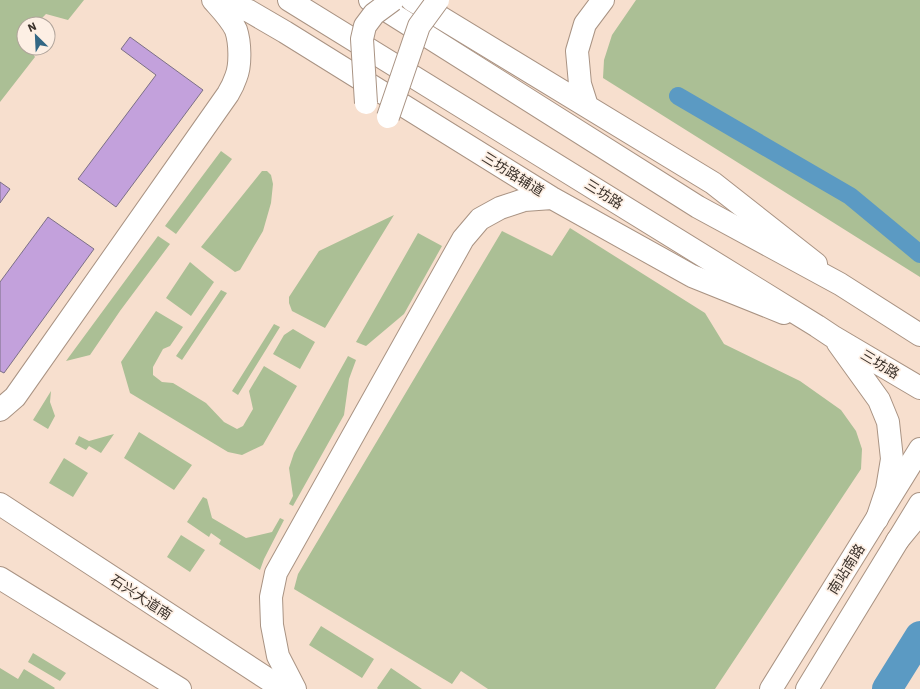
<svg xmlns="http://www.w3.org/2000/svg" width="920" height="689" font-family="'IBM Plex Sans','Noto Sans SC',sans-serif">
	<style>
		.green { fill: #abbf95 }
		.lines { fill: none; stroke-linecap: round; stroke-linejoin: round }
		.canal { stroke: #5b9ac3; stroke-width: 18 }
		.river { stroke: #5b9ac3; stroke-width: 30 }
		.building { fill: #c3a1dc; stroke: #7c7086 }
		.minor-casing { stroke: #a99383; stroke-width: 24 }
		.major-casing { stroke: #a99383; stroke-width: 24 }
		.minor { stroke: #fff; stroke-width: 22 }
		.major { stroke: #fff; stroke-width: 22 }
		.minor-bridge-casing { stroke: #a99383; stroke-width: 24; stroke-linecap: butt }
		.minor-bridge { stroke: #fff; stroke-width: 22 }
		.labels { text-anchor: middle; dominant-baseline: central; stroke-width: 3.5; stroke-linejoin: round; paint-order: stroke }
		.street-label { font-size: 14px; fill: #3a312a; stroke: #fdefe4 }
	</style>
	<rect width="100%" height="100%" fill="#f7dfce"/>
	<!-- green -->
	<path class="green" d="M0,0H84L68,20L46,14L36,24H24V36L23,37L24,39V48H29L35,57L0,102Z
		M636,0H920V277L603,78L604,60L612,35Z
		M221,151L232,159L176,234L165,226Z
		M262,171H267L271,175L273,184L271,203L263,231L240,270L235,272L201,247Z
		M394,215L325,328L292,311L289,303V297L319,251Z
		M570,228L705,313L724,344L800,381L841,410L856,431L862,449L861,469L715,689H488L461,671L452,684L294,589L298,574L502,231L552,256Z
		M418,233L442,246L404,314L366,346L356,342Z
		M158,236L170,244L120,311L90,355L66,361Z
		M190,262L214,282L191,316L166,298Z
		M221,290L227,293L182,360L176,356Z
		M156,311L183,327L170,346L163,349L153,367V375L162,382L173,383L206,403L224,422L237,429L243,426L253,409L249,391L264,366L297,386L263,445L242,455L228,452L130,393L121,362Z
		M274,324L280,327L238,395L232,391Z
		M293,329L315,342L300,369L273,354L284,335Z
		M348,356L356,360L349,379L344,415L293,506L289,504L293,496L289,468L294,453Z
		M51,391L50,402L55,416L48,429L33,420Z
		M139,432L192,465L174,490L124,458Z
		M114,434L101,453L89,446L86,450L75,444L79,436L89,441Z
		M64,458L88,473L73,497L49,483Z
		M203,497L207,499L212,518L246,538L272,532L280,518L284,520L264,559L260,570L219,544L221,540L211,533L209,537L187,522Z
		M181,535L205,550L190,572L167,557Z
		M321,626L374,659L362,678L309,645Z
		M33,653L66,673L60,681L28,662Z
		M0,668L18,679L24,669L55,688L54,689H0Z
		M391,668L422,689H378L377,688Z"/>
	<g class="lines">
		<!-- canal -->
		<path class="canal" d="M678,96L850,196L920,254"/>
		<!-- river -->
		<path class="river" d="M887,689L920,636"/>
	</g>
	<!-- building -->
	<path class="building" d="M130,37L203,90L116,207L78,179L156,75L121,49Z
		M0,182L10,189L0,203Z
		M48,217L94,249L4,373L0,371V282Z"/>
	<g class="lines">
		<!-- minor casing -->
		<g class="minor-casing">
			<path id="minor" d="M222,0L249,11L285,32L552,198L692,276L784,313
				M412,0L713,183L816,264
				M587,106L580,84L577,51L585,24L603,0
				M0,410L15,397L228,94C231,89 234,83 236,77C241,65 240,42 236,30C231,19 221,9 213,0
				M295,689L278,656L272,625L271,597L276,573L463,239L480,219L500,208L524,200L552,198
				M771,689L920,449
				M807,689L920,504"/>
		</g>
		<!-- major casing -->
		<g class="major-casing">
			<path id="major" d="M289,0L817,326L832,336L920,388
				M370,0L698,207L840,284L920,335
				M838,343L879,400L888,422L892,459L887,489L877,519
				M0,504L283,689
				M897,541L916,518L920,515
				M0,578L180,689"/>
		</g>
		<!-- minor -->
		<use href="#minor" class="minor"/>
		<!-- major -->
		<use href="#major" class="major"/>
		<!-- minor-bridge casing -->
		<g class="minor-bridge-casing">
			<path id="minor-bridge" d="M366,103L362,39L365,26L374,14L393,0
				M388,117L419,26L438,0"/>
		</g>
		<!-- minor-bridge -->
		<use href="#minor-bridge" class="minor-bridge"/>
	</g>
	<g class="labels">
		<!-- street labels -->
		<g class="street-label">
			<text transform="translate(513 174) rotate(32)">三坊路辅道</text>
			<text transform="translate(604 194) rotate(32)">三坊路</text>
			<text transform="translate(880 364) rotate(31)">三坊路</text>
			<text transform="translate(846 569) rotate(-58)">南站南路</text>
			<text transform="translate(141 597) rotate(33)">石兴大道南</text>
		</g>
	</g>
	<!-- north arrow -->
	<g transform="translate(36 36) rotate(336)"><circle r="19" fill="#fdefe4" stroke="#afa39a"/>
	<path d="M0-3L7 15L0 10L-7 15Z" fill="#336784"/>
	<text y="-6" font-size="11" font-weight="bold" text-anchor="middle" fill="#3a312a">N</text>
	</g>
</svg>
